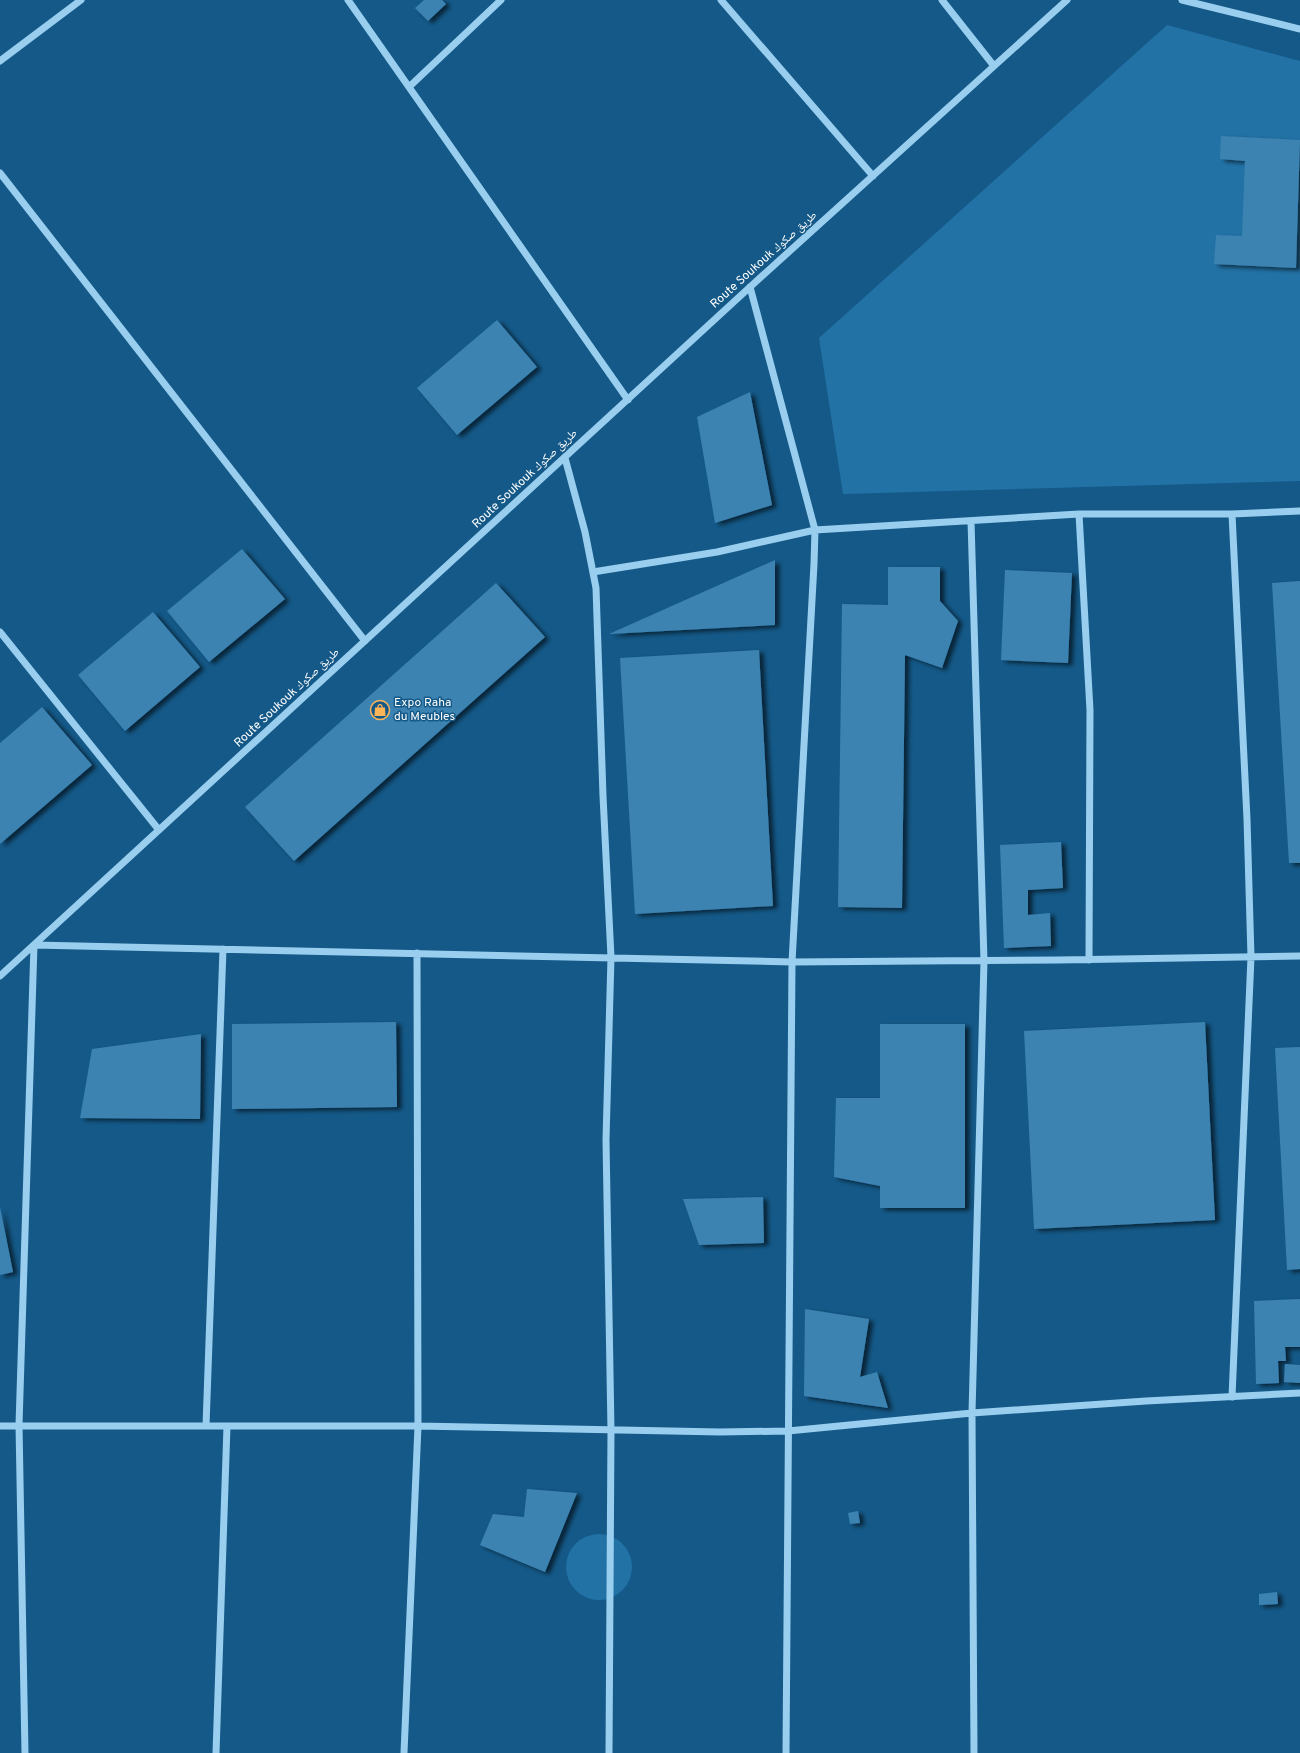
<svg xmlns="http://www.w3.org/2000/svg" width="1300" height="1753" font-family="Overpass,'Noto Naskh Arabic',sans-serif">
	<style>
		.green { fill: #2272a6 }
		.building { fill: #3c83b2; filter: url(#shadow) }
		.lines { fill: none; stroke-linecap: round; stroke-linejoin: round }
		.minor { stroke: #99ceef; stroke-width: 7 }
		.labels { text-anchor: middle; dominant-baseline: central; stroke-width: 3; stroke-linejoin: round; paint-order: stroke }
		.street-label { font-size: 12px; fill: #fff; stroke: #145988 }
		.poi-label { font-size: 12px; fill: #fff; stroke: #145988; text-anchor: start }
	</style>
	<defs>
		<filter id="shadow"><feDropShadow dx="4.5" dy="2.5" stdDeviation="2" flood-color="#0009"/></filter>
	</defs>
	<rect width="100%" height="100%" fill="#145988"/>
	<!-- green -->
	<path class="green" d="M1167,25L1300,61V481L843,494L819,338Z
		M566 1567a33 33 0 1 1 66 0a33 33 0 1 1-66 0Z"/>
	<!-- building -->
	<path class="building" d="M424,0H442L446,4L428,21L415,8Z
		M1221,136L1300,140L1296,268L1214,264L1216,235L1242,236L1245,161L1220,159Z
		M497,320L537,367L457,435L417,388Z
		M750,392L772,505L715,523L697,417Z
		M242,549L285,599L209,662L167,611Z
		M775,560V625L609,634Z
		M888,567H940V601L958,621L942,668L905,655L902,908L838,907L842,604L888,605Z
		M1005,570L1072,573L1068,663L1001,660Z
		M1300,581V863H1289L1272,583Z
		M496,583L545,637L294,861L245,807Z
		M153,612L200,667L125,731L78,675Z
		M759,650L773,906L635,914L620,658Z
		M42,707L92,765L0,844V743Z
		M1061,842L1063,888L1028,890V915L1050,913L1051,946L1004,948L1000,845Z
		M396,1022L397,1107L232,1109V1024Z
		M1205,1022L1215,1220L1034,1229L1024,1031Z
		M880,1024H965V1208H880V1186L834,1177L836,1098H880Z
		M201,1034L200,1119L80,1118L92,1049Z
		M1300,1047V1269L1287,1270L1275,1048Z
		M763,1197L764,1243L699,1245L683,1199Z
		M0,1207L13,1272L0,1275Z
		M1300,1299V1347H1285L1286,1361H1278L1279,1383L1256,1384L1254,1301Z
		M805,1309L869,1319L860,1377L877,1372L888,1408L804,1396Z
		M1285,1364L1300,1365V1383L1284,1382Z
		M527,1489L577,1493L545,1572L480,1545L493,1514L524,1517Z
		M858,1511L860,1523L850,1524L848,1513Z
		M1277,1592L1278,1604L1259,1605V1594Z"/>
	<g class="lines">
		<!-- minor -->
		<path class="minor" d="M348,0L628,400
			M721,0L873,176
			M942,0L994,66
			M1182,0L1300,29
			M0,61L81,0
			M409,87L501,0
			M0,173L365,641
			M750,287L815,530L814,564L792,962L786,1753
			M565,458L585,532L596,588L603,796L611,957L606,1140L611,1430L609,1753
			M1079,514L1090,710L1089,960
			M971,521L984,961L972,1413L974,1753
			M593,572L717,552L815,530L1079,514H1232L1300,511
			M0,632L159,830
			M0,976L750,287L1067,0
			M1232,1397L1251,957L1247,819L1232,514
			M0,1426H418L720,1432L788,1431L972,1413L1146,1401L1300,1393
			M206,1426L223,949
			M25,1753L19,1425L34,945L792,962L1058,960L1300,956
			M216,1753L227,1426
			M404,1753L418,1426L417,953"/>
	</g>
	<!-- icons -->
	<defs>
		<g id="shop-ring" transform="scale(1)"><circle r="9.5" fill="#145988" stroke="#ffb558" stroke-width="1.5"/><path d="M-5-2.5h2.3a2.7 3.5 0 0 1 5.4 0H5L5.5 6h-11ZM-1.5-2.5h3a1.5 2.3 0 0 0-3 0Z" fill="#ffb558"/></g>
	</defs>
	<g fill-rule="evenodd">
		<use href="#shop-ring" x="380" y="710"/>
	</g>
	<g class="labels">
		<!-- street labels -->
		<g class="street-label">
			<text transform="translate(764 260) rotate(-42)">Route Soukouk طريق صكوك</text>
			<text transform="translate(525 479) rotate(-43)">Route Soukouk طريق صكوك</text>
			<text transform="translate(287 698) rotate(-43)">Route Soukouk طريق صكوك</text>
		</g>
		<!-- poi labels -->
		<g class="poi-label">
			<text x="394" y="703">Expo Raha<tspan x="394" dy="14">du Meubles</tspan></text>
		</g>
	</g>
</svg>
